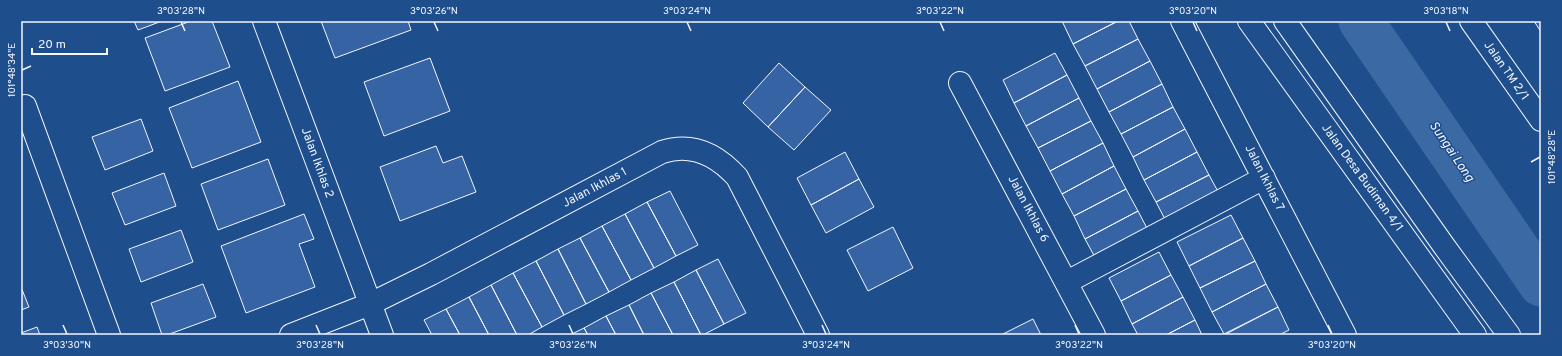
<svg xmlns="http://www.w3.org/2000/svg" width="1562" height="356" font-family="Overpass,sans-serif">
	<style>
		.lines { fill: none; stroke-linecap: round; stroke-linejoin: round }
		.river { stroke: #3b69a3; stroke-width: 45 }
		.building { fill: #3563a3; stroke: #f2f6ff }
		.minor-casing { stroke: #f2f6ff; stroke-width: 24 }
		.minor { stroke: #1f4e8c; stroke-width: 22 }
		.ticks { fill: none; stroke: #f2f6ff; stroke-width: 1.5 }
		.labels { text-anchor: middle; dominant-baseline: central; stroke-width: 3; stroke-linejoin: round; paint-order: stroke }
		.street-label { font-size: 12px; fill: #f2f6ff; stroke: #1f4e8c }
		.water-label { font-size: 13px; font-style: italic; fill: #f2f6ff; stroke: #1f4e8c }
		.neatline { fill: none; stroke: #f2f6ff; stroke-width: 1.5 }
		.ticks-label { font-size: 10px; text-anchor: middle; fill: #f2f6ff }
	</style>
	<rect width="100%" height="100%" fill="#1f4e8c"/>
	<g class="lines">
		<!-- river -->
		<path class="river" d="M1361,21L1541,284"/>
	</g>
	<!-- building -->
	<path class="building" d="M134,21H162L138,30Z
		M191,21H212L230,67L165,91L145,38Z
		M321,21H408L411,30L335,58Z
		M1062,21H1118L1073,44Z
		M1118,21H1129L1138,39L1085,66L1073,44Z
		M1534,21H1541V32Z
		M1138,39L1150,61L1097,89L1085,66Z
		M1055,53L1067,75L1014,103L1003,80Z
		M430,58L450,111L384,136L364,82Z
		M1150,61L1162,84L1109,112L1097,89Z
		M779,63L805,87L768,127L743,103Z
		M1067,75L1079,98L1026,126L1014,103Z
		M238,81L261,142L192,168L169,108Z
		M1162,84L1173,107L1121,134L1109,112Z
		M805,87L831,110L794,150L768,127Z
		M1079,98L1091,121L1038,148L1026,126Z
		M1173,107L1185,129L1133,157L1121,134Z
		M141,119L153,151L105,170L92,137Z
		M1091,121L1103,143L1050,171L1038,148Z
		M1185,129L1197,152L1144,180L1133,157Z
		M1103,143L1114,166L1062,194L1050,171Z
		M436,146L443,163L462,156L476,192L400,221L380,167Z
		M845,152L859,179L811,205L797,178Z
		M1197,152L1209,175L1156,202L1144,180Z
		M268,159L285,205L218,230L201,184Z
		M1114,166L1126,189L1074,216L1062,194Z
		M164,173L176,206L125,225L112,193Z
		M1209,175L1221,197L1168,225L1156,202Z
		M859,179L874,207L826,233L811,205Z
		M1126,189L1138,211L1085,239L1074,216Z
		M670,191L698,245L676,256L647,202Z
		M647,202L676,256L654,268L625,214Z
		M1138,211L1150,234L1097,261L1085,239Z
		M304,214L314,239L299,244L315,287L246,313L221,246Z
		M625,214L654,268L631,280L602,226Z
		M1231,215L1243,238L1189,266L1177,242Z
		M602,226L631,280L609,292L580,238Z
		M893,227L913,268L868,291L847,250Z
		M181,230L193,262L141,282L129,249Z
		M580,238L609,292L586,304L558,249Z
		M1243,238L1255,261L1200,288L1189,266Z
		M558,249L586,304L564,315L536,261Z
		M1159,252L1171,275L1121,301L1109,278Z
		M718,259L746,313L724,324L696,270Z
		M536,261L564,315L542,327L513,273Z
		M1255,261L1266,284L1212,312L1200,288Z
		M696,270L724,324L703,335H701L674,282Z
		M513,273L542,327L528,335H517L491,285Z
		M1171,275L1183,297L1132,324L1121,301Z
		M674,282L701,335H673L651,293Z
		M203,284L216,317L167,335H162L151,303Z
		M1266,284L1278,307L1224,334L1212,312Z
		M491,285L517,335H489L469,297Z
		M21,287L29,307L21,310Z
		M651,293L673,335H644L629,305Z
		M469,297L489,335H460L446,309Z
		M1183,297L1195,320L1166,335H1138L1132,324Z
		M629,305L644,335H616L606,316Z
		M1278,307L1289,330L1279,335H1224Z
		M446,309L460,335H432L424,320Z
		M606,316L616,335H588L584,328Z
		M1033,319L1041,335H1001Z
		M1195,320L1202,335H1166Z
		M37,327L40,335H21V333Z
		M584,328L588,335H570Z"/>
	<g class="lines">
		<!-- minor casing -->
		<g class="minor-casing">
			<path id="minor" d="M264,21L382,335
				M1182,21L1345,335
				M1249,21L1475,335
				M1285,21L1444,246L1509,335
				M1471,21L1541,120
				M960,83L1094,335
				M25,106L109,335
				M1067,282L1264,178
				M291,335L370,304L431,274L662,152C692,142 717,155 737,177L818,335"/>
		</g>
		<!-- minor -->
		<use href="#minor" class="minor"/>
	</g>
	<!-- ticks -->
	<path class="ticks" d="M181,22L185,31M434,22L438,31M687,22L691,31M940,22L944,31M1193,22L1197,31M1446,22L1450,31M22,70L31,66M1531,162L1540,157M63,325L67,334M316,325L320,334M569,325L573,334M822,325L826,334M1075,325L1079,334M1328,325L1332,334"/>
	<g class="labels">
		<!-- street labels -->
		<g class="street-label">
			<text transform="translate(1506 71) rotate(55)">Jalan TM 2/1</text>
			<text transform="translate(317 163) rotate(70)">Jalan Ikhlas 2</text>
			<text transform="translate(1264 178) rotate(63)">Jalan Ikhlas 7</text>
			<text transform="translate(1362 178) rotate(54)">Jalan Desa Budiman 4/1</text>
			<text transform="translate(595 188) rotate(-28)">Jalan Ikhlas 1</text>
			<text transform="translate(1028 209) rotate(62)">Jalan Ikhlas 6</text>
		</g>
		<!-- water labels -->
		<g class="water-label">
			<text transform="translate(1451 152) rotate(56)">Sungai Long</text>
		</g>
	</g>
	<!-- border -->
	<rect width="1562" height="356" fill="none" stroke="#1f4e8c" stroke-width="44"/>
	<!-- scale -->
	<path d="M32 48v6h75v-6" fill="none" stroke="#f2f6ff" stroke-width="2"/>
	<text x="38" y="48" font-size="12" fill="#f2f6ff" stroke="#1f4e8c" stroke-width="3" paint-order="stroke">20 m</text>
	<rect x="22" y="22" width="1518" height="312" class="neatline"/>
	<g class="ticks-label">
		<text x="181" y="14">3°03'28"N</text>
		<text x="434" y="14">3°03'26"N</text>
		<text x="687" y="14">3°03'24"N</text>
		<text x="940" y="14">3°03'22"N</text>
		<text x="1193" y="14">3°03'20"N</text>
		<text x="1446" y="14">3°03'18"N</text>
		<text transform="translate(11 70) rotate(-90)" y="4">101°48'34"E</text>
		<text transform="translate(1551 157) rotate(-90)" y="4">101°48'28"E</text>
		<text x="67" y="348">3°03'30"N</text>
		<text x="320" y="348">3°03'28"N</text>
		<text x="573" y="348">3°03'26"N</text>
		<text x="826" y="348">3°03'24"N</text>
		<text x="1079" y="348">3°03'22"N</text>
		<text x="1332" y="348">3°03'20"N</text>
	</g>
</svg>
